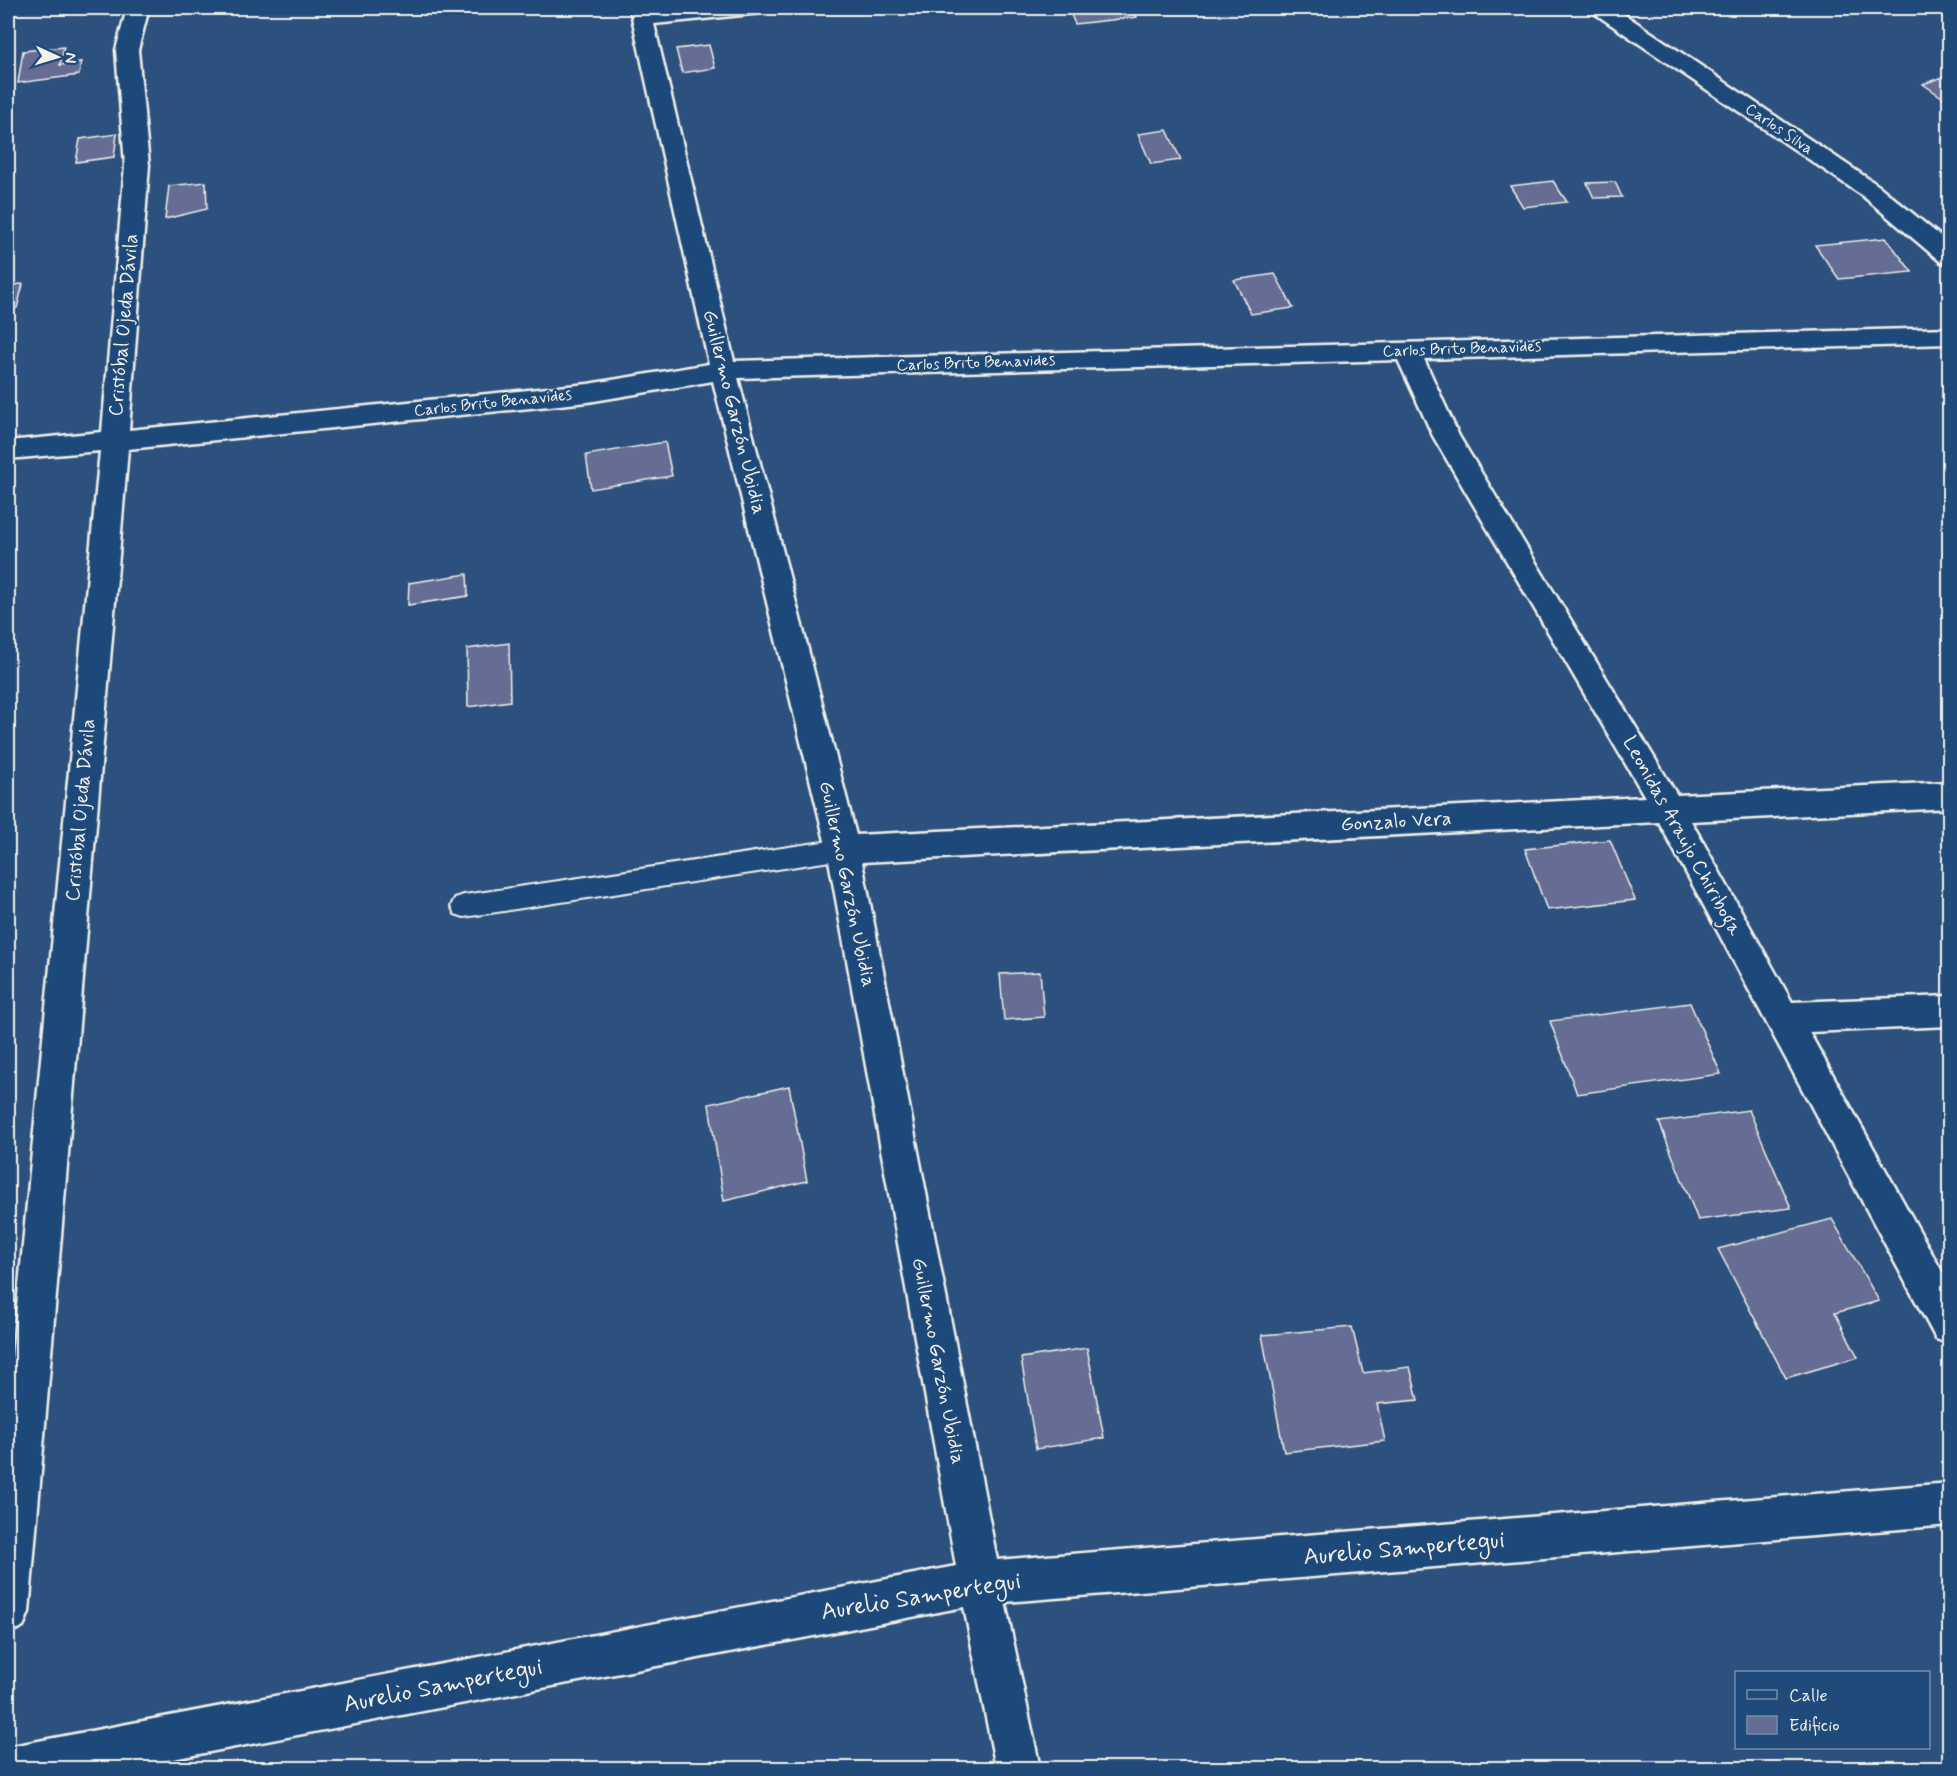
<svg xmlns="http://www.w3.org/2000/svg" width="1957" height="1776" font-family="Mynerve,sans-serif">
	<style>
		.building { fill: #656d94; stroke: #f4f1e8; stroke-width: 1.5 }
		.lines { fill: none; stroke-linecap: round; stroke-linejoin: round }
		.service-casing { stroke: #f4f1e8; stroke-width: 4 }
		.minor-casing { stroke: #f4f1e8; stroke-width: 5 }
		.service { fill: #1f4a7a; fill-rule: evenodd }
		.minor { fill: #1f4a7a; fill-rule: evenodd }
		.labels { text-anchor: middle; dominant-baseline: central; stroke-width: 4.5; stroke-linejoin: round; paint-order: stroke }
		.far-street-label { font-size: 16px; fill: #f4f1e8; stroke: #1f4a7a }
		.street-label { font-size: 20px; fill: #f4f1e8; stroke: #1f4a7a }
		.near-street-label { font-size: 24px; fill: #f4f1e8; stroke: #1f4a7a }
	</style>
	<rect width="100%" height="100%" fill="#2d517f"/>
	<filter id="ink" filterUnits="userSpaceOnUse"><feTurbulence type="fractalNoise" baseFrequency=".0167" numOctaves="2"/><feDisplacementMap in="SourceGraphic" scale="12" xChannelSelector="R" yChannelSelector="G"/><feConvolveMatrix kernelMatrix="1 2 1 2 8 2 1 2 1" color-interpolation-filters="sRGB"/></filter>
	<g filter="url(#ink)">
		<!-- building -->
		<path class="building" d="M1068,8H1133L1137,17L1075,24Z
			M709,45L715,68L682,73L676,49Z
			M64,47L60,65L81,62L79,75L18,83L23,51Z
			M1945,76L1950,79V98L1946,100L1923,84Z
			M1167,130L1181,160L1151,164L1138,134Z
			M117,134L114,157L76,162L80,139Z
			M1553,181L1567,202L1523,207L1510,186Z
			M206,182L207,209L165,219L169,186Z
			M1615,182L1622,197L1594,198L1587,183Z
			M1886,238L1912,272L1839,279L1815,245Z
			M1275,274L1293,308L1251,314L1234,280Z
			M23,284L17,308L8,309V285Z
			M665,442L672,476L591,489L586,455Z
			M467,574L468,596L408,605L409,583Z
			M509,643L510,701L468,707L467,649Z
			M14,780L10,807L8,808V781Z
			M1610,840L1635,900L1547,910L1525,849Z
			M1040,972L1044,1017L1004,1020L1000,974Z
			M1690,1003L1721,1074L1577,1094L1550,1021Z
			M789,1086L807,1181L724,1201L709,1104Z
			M1749,1110L1791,1208L1698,1220L1659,1122Z
			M1832,1219L1879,1301L1835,1313L1858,1357L1786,1378L1718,1249Z
			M1352,1327L1363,1373L1410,1367L1418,1400L1377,1404L1385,1441L1284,1452L1262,1335Z
			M1087,1348L1104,1438L1036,1449L1021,1358Z"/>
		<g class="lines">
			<!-- service casing -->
			<g class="service-casing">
				<path id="service" d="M843,839L852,842L856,849L852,856L843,859L464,917L455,914L451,906L455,898L464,895Z"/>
			</g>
			<!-- minor casing -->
			<g class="minor-casing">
				<path id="minor" d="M127,8H149L138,50L149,165L129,430L588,384L709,364L630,8H650L651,12L693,8H763L760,13L752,14L654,24L734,361L1950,328V344L1424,359L1459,436L1677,795L1950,782V808L1691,821L1792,1002L1950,996V1026L1809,1032L1950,1286V1344L1936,1339L1659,822L862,862L997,1560L1950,1483V1525L1005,1602L1040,1768H996L964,1607L126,1768H8V1747L12,1746L956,1566L827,849L713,381L588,402L128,449L29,1612L23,1627L8,1633V1399L100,451L8,459V441L102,432L125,165L116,50ZM1398,360L1433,436L1645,797L856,835L738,378Z
					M1592,8H1615L1879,186L1950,244V265L1941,262L1863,196L1594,13Z"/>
			</g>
			<!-- service -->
			<use href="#service" class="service"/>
			<!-- minor -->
			<use href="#minor" class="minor"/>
		</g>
	</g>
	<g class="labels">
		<!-- far-street labels -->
		<g class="far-street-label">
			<text transform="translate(1779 129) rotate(34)">Carlos Silva</text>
			<text transform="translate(1462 349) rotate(-2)">Carlos Brito Benavides</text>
			<text transform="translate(976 363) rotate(-2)">Carlos Brito Benavides</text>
			<text transform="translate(493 403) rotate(-6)">Carlos Brito Benavides</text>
		</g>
		<!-- street labels -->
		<g class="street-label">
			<text transform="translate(124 325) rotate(-85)">Cristóbal Ojeda Dávila</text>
			<text transform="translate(734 412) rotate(76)">Guillermo Garzón Ubidia</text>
			<text transform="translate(81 810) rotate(-85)">Cristóbal Ojeda Dávila</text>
			<text transform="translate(1396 822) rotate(-3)">Gonzalo Vera</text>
			<text transform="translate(1682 836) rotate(61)">Leonidas Araujo Chiriboga</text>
			<text transform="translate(847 884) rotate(78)">Guillermo Garzón Ubidia</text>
			<text transform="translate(938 1361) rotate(79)">Guillermo Garzón Ubidia</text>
		</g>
		<!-- near-street labels -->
		<g class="near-street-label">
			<text transform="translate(1404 1549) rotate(-5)">Aurelio Sampertegui</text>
			<text transform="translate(921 1597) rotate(-9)">Aurelio Sampertegui</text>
			<text transform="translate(443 1686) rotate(-11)">Aurelio Sampertegui</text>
		</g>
	</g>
	<!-- margin -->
	<rect width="1957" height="1776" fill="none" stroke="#1f4a7a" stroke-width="30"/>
	<rect x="15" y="15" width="1927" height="1746" fill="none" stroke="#f4f1e8" stroke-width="2" filter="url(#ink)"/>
	<!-- legend -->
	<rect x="1735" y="1671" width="195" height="78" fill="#1f4a7a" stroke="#748da6" stroke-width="1.5"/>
	<rect x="1747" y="1690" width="30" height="9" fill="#1f4a7a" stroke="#748da6" stroke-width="1.5"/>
	<text x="1789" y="1701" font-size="18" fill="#f4f1e8">Calle</text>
	<rect x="1747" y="1716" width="30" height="18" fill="#656d94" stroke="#748da6" stroke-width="1.5"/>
	<text x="1789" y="1731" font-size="18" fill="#f4f1e8">Edificio</text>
	<!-- north arrow -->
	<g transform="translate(57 57) rotate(94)" stroke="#1f4a7a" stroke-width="4.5" paint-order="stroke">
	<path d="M0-4.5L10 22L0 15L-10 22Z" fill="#f4f1e8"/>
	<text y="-9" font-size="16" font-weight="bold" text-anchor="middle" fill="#f4f1e8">N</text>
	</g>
</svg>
